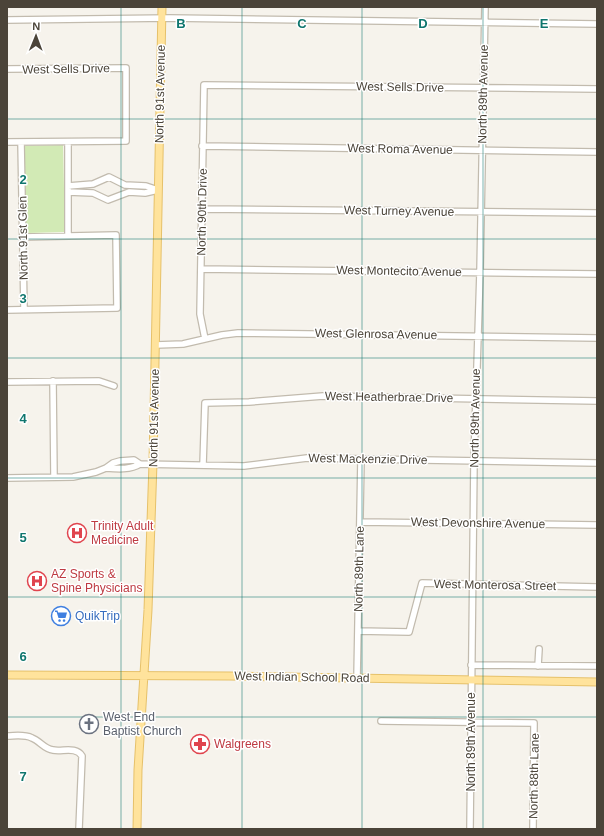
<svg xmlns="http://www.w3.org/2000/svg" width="604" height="836" font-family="Helvetica,sans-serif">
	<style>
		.green { fill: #d2eab5 }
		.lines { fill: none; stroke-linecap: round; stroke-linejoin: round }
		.minor-casing { stroke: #c2bbae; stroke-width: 8 }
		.major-casing { stroke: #e6c16a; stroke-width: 9 }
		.minor { stroke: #fff; stroke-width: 5.5 }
		.major { stroke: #ffe39c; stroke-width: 7 }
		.grid { fill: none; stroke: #0f766e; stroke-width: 1; stroke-opacity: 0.55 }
		.labels { text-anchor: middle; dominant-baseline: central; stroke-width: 3; stroke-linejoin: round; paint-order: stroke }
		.street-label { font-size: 12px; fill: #4b4439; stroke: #fff }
		.health-label { font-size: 12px; fill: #be3a42; stroke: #fff; text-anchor: start }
		.shop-label { font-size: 12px; fill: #366cbe; stroke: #fff; text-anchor: start }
		.worship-label { font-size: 12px; fill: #5b616d; stroke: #fff; text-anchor: start }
		.grid-label { font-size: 13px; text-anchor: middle; font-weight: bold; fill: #0f766e; stroke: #fff; stroke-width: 3; stroke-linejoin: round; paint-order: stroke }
	</style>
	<rect width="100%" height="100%" fill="#f6f3ec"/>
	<!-- green -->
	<path class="green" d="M63,145L65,232L26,233L24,146Z"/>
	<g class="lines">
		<!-- minor casing -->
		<g class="minor-casing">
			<path id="minor" d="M7,20L170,18L597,24
				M7,69L126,68V141L7,142
				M21,142L24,309
				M68,142V236
				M202,146L597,152
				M68,186L93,184L109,177L125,185L146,186L158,190
				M68,192L93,193L108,200L129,192L145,193L158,190
				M202,209L597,213
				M201,269L597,274
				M7,310L117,308L116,235L22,237
				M205,339L200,314L204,85L597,89
				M156,345L183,344L222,335L238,333L597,338
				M53,381L54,477
				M7,382L99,381L114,386
				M203,465L205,403L249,402L323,396L597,401
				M106,468C117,469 131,470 140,464
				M7,478L73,477L96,472L106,468L113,463L120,461L134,460L140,464L244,466L307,458L597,463
				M360,522L597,525
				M358,631L409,632L422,583L597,587
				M471,665L597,666
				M538,666L539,649
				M357,678L361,459
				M381,721L534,723L533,829
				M7,736C15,736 24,734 32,738C40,741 44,749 53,750C62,752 76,746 82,756L79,829
				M470,829L474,461L480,272L485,7"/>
		</g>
		<!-- major casing -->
		<g class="major-casing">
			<path id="major" d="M7,675L229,676L597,682
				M137,829L138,770L148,610L153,463L162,7"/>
		</g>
		<!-- minor -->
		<use href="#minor" class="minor"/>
		<!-- major -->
		<use href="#major" class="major"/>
	</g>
	<!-- grid -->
	<path class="grid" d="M121,7V829M242,7V829M362,7V829M483,7V829M7,119H597M7,239H597M7,358H597M7,478H597M7,597H597M7,717H597"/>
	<!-- icons -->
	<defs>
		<g id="hospital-ring" transform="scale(1)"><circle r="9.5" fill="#fff" stroke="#e0444e" stroke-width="1.5"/><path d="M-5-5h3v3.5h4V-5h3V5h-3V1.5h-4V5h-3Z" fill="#e0444e"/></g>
		<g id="supermarket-ring" transform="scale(1)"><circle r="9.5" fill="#fff" stroke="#3f7fe0" stroke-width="1.5"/><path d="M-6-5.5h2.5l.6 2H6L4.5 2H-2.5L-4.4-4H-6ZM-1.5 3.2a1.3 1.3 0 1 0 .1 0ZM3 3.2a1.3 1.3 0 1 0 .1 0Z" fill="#3f7fe0"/></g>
		<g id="church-ring" transform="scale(1)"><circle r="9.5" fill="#fff" stroke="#6b7280" stroke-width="1.5"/><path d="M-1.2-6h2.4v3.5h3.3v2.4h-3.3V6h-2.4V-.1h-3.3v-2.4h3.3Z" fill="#6b7280"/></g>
		<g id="pharmacy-ring" transform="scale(1)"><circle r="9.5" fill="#fff" stroke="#e0444e" stroke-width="1.5"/><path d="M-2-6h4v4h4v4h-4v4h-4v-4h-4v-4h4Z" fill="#e0444e"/></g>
	</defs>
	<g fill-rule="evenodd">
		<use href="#hospital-ring" x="77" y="533"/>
		<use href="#hospital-ring" x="37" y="581"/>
		<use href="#supermarket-ring" x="61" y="616"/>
		<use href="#church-ring" x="89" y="724"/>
		<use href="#pharmacy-ring" x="200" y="744"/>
	</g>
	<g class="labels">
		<!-- street labels -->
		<g class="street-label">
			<text transform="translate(66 69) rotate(-1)">West Sells Drive</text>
			<text transform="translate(400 87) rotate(1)">West Sells Drive</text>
			<text transform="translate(160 94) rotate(-89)">North 91st Avenue</text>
			<text transform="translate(483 94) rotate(-89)">North 89th Avenue</text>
			<text transform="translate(400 149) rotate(1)">West Roma Avenue</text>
			<text transform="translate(399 211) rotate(1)">West Turney Avenue</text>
			<text transform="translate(202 212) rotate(-89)">North 90th Drive</text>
			<text transform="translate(23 238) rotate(-91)">North 91st Glen</text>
			<text transform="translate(399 271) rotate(1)">West Montecito Avenue</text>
			<text transform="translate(376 334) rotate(1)">West Glenrosa Avenue</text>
			<text transform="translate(389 397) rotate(1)">West Heatherbrae Drive</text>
			<text transform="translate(154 418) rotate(-89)">North 91st Avenue</text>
			<text transform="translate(475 418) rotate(-89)">North 89th Avenue</text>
			<text transform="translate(368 459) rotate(1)">West Mackenzie Drive</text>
			<text transform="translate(478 523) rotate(1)">West Devonshire Avenue</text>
			<text transform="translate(359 569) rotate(-89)">North 89th Lane</text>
			<text transform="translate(495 585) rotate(1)">West Monterosa Street</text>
			<text transform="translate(302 677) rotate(1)">West Indian School Road</text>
			<text transform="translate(471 742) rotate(-90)">North 89th Avenue</text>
			<text transform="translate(534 776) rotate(-89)">North 88th Lane</text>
		</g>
		<!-- health labels -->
		<g class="health-label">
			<text x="91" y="526">Trinity Adult<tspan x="91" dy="14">Medicine</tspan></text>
			<text x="51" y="574">AZ Sports &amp;<tspan x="51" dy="14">Spine Physicians</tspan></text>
			<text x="214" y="744">Walgreens</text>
		</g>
		<!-- shop labels -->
		<g class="shop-label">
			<text x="75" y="616">QuikTrip</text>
		</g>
		<!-- worship labels -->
		<g class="worship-label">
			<text x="103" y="717">West End<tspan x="103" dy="14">Baptist Church</tspan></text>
		</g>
	</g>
	<g class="grid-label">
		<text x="181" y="28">B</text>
		<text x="302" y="28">C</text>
		<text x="423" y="28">D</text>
		<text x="544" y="28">E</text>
		<text x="23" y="184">2</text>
		<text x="23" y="303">3</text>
		<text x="23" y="423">4</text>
		<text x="23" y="542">5</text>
		<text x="23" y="661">6</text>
		<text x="23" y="781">7</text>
	</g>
	<!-- border -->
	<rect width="604" height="836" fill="none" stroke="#4b4439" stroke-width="16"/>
	<!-- north arrow -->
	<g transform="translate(36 36) rotate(1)" stroke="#ffffff" stroke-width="3" paint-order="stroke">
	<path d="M0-3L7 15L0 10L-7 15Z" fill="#4b4439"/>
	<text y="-6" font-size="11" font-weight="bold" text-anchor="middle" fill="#4b4439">N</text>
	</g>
</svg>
